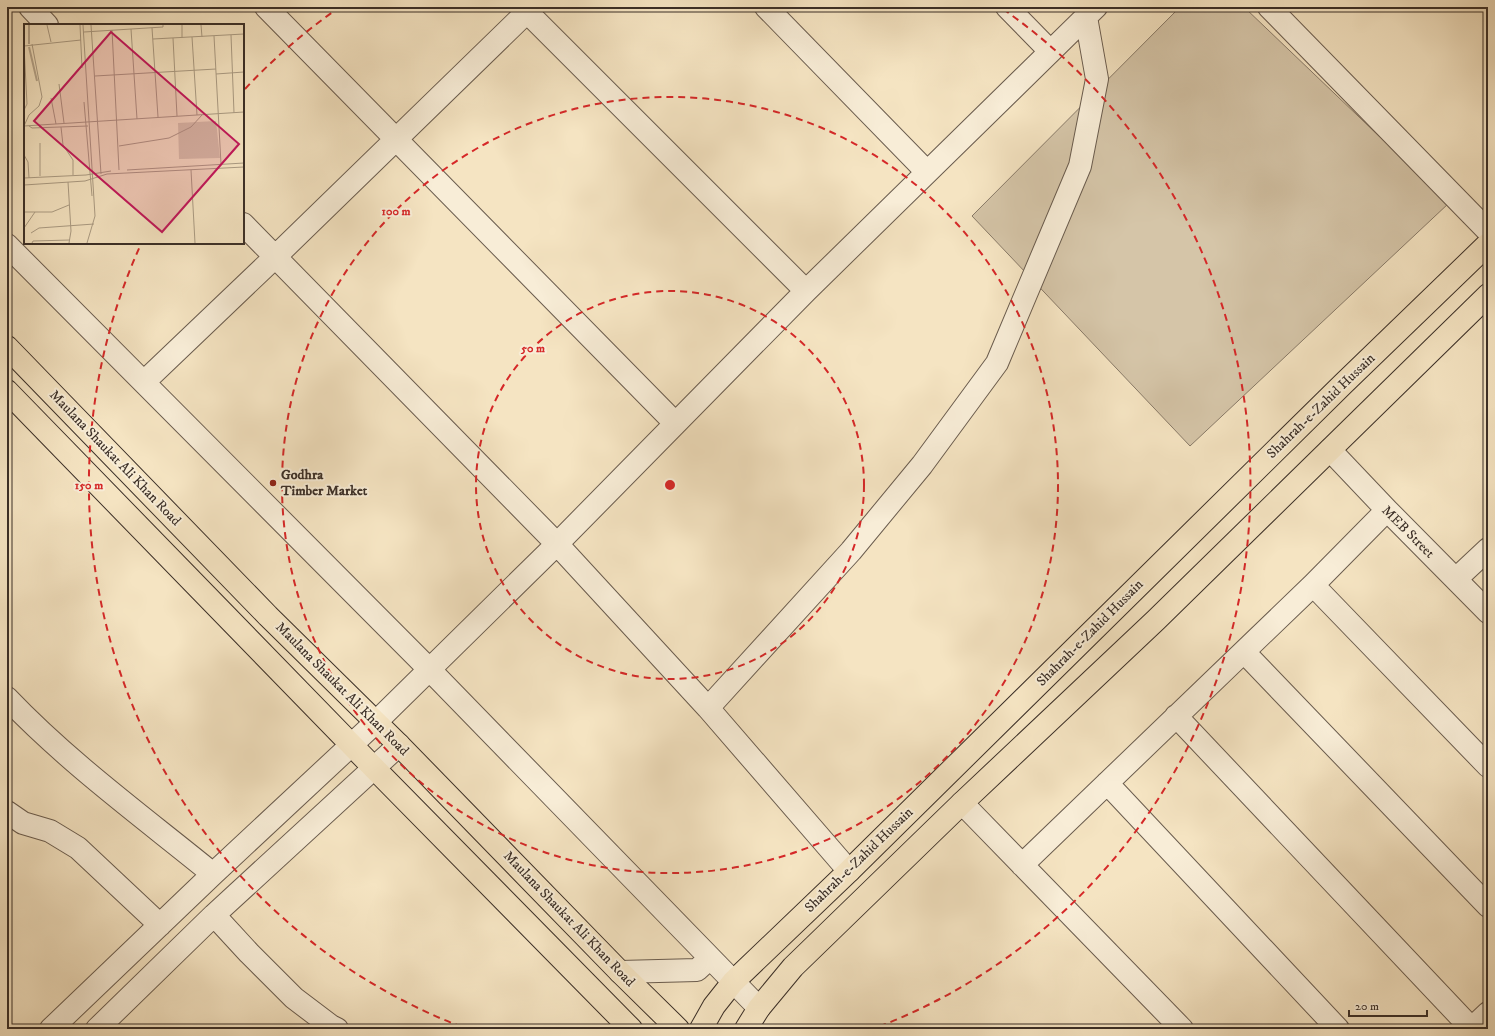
<svg xmlns="http://www.w3.org/2000/svg" width="1495" height="1036" font-family="'IM FELL DW Pica',serif">
	<style>
		.green { fill: #d5c5a8; stroke: #887a68 }
		.lines { fill: none; stroke-linecap: round; stroke-linejoin: round }
		.minor-casing { stroke: #6a5c4e; stroke-width: 24 }
		.major-casing { stroke: #3b2f27; stroke-width: 24 }
		.minor { stroke: #f8edd7; stroke-width: 22 }
		.major { stroke: #f5e4c2; stroke-width: 22 }
		.ring { fill: none; stroke: #d62828; stroke-width: 2; stroke-dasharray: 7 5 }
		.poi-dot { fill: #8f2418; stroke: #f8edd7; stroke-width: 1.5 }
		.labels { text-anchor: middle; dominant-baseline: central; stroke-width: 4; stroke-linejoin: round; paint-order: stroke }
		.street-label { font-size: 14px; fill: #3b2f27; stroke: #f8edd7 }
		.poi-label { font-size: 14px; font-weight: bold; fill: #3b2f27; stroke: #f8edd7; text-anchor: start }
		.inset-river { fill: none; stroke: #b6a68d; stroke-width: 2 }
		.inset-road { fill: none; stroke: #ab9c84; stroke-width: 1 }
		.view { fill: #c2185b; fill-opacity: 0.15; stroke: #c2185b; stroke-width: 2 }
		.inset-edge { fill: none; stroke: #3b2f27; stroke-width: 2 }
		.centre { fill: #d62828; stroke: #f8edd7; stroke-width: 2 }
		.ring-label { font-size: 12px; text-anchor: middle; font-weight: bold; fill: #d62828; stroke: #f8edd7; stroke-width: 4; stroke-linejoin: round; paint-order: stroke }
	</style>
	<rect width="100%" height="100%" fill="#f5e4c2"/>
	<filter id="stains"><feTurbulence type="fractalNoise" baseFrequency=".005" numOctaves="4"/><feColorMatrix values="0 0 0 0 .2 0 0 0 0 .09 0 0 0 0 .02 0 0 0 .5 -.17"/></filter>
	<radialGradient id="worn" r=".72"><stop offset=".6" stop-color="#630" stop-opacity="0"/><stop offset="1" stop-color="#630" stop-opacity=".3"/></radialGradient>
	<!-- green -->
	<path class="green" d="M1180,7H1244L1449,203L1190,446L972,216Z"/>
	<g class="lines">
		<!-- minor casing -->
		<g class="minor-casing">
			<path id="minor" d="M30,7L47,25
				M266,7L675,423
				M522,7L806,291
				M766,7L927,172
				M1007,7L1050,51
				M1269,7L1488,231
				M243,224L557,544L708,708L849,871
				M7,245L429,669L759,1008
				M144,382L275,257L532,7
				M1330,450L1387,510L1488,612
				M1456,579L1488,549
				M1313,585L1488,766
				M1244,652L1488,906
				M7,698C69,763 143,817 213,874
				M708,708L851,551L922,465L997,363L1080,166L1097,79L1086,17
				M1176,716L1472,1029
				M1107,783L1338,1029
				M962,803L1182,1029
				M7,812L23,823L50,831L78,848L160,925
				M1022,865L1313,585L1387,510
				M214,915L249,953L294,998L331,1026L337,1029
				M620,972L697,970L710,958
				M51,1029L213,874L376,722L557,544L806,291L1096,7
				M97,1029L214,915L399,745
				M1471,1029L1488,1013"/>
		</g>
		<!-- major casing -->
		<g class="major-casing">
			<path id="major" d="M7,347L268,616L399,745L620,972L678,1029
				M7,391L374,768L631,1029
				M701,1029L714,1006L733,982L849,871L1343,384L1488,244
				M746,1029L759,1008L793,967L962,803L1156,620L1488,295"/>
		</g>
		<!-- minor -->
		<use href="#minor" class="minor"/>
		<!-- major -->
		<use href="#major" class="major"/>
	</g>
	<!-- distance rings -->
	<g class="ring">
		<circle cx="670" cy="485" r="194"/>
		<circle cx="670" cy="485" r="388"/>
		<path d="M462 1027A581 581 0 0 1 141 244M245 89A581 581 0 0 1 337 9M1003 9A581 581 0 0 1 878 1027"/>
	</g>
	<!-- markers -->
	<circle class="poi-dot" cx="273" cy="483" r="4"/>
	<g class="labels">
		<!-- street labels -->
		<g class="street-label">
			<text transform="translate(1321 406) rotate(-44)">Shahrah-e-Zahid Hussain</text>
			<text transform="translate(115 458) rotate(46)">Maulana Shaukat Ali Khan Road</text>
			<text transform="translate(1408 532) rotate(45)">MEB Street</text>
			<text transform="translate(1090 633) rotate(-45)">Shahrah-e-Zahid Hussain</text>
			<text transform="translate(342 689) rotate(45)">Maulana Shaukat Ali Khan Road</text>
			<text transform="translate(859 860) rotate(-44)">Shahrah-e-Zahid Hussain</text>
			<text transform="translate(569 919) rotate(46)">Maulana Shaukat Ali Khan Road</text>
		</g>
		<!-- poi labels -->
		<g class="poi-label">
			<text x="281" y="475">Godhra<tspan x="281" dy="16">Timber Market</tspan></text>
		</g>
	</g>
	<!-- overview -->
	<g transform="translate(24 24)">
		<rect width="220" height="220" fill="#f5e4c2"/>
		<path d="M192,97L196,134L155,135L154,99Z" fill="#d5c5a8"/>
		<path class="inset-river" d="M5,20V1M5,23L13,57"/>
		<path class="inset-road" d="M23,1L27,18M56,1L58,44M59,1L71,192L63,219M67,1L77,150M158,1V14M177,1L178,13M128,4L134,93M107,5L113,95M88,6L95,146M60,8L139,3V1M207,11L210,89M190,12L197,140M168,13L173,91M149,14L153,92M129,15L220,10M0,22L57,16M192,50L220,48M71,52L192,45M35,60L40,99M27,74L32,100M60,78L68,172M0,86L3,80L0,22M0,102L220,88M0,102L5,91L15,82L18,73L8,20M5,102L8,104L64,102M37,103L39,121L49,136V151M95,122L145,114L167,103L178,91M0,131L4,138L5,154M103,146L220,139M167,146L171,219M16,152V119M0,154L62,151L87,147M44,158L47,207L45,219M0,161L61,157L83,150L220,143M0,188H28L45,181M0,204L11,188M7,209L15,204L70,200M8,219L9,217L46,216"/>
		<path class="view" d="M87,8L215,120L138,208L10,97Z"/>
		<rect width="220" height="220" class="inset-edge"/>
	</g>
	<circle cx="670" cy="485" r="6" class="centre"/>
	<g class="ring-label">
		<text x="396" y="215">100 m</text>
		<text x="533" y="352">50 m</text>
		<text x="89" y="489">150 m</text>
	</g>
	<!-- margin -->
	<rect width="1495" height="1036" fill="none" stroke="#f5e4c2" stroke-width="24"/>
	<rect x="8" y="8" width="1479" height="1020" fill="none" stroke="#3b2f27" stroke-width="2"/>
	<rect x="12" y="12" width="1471" height="1012" fill="none" stroke="#3b2f27"/>
	<!-- scale -->
	<path d="M1349 1010v6h78v-6" fill="none" stroke="#3b2f27" stroke-width="2"/>
	<text x="1355" y="1010" font-size="12" fill="#3b2f27" stroke="#f8edd7" stroke-width="3" paint-order="stroke">20 m</text>
	<rect width="100%" height="100%" filter="url(#stains)"/>
	<rect width="100%" height="100%" fill="url(#worn)"/>
</svg>
